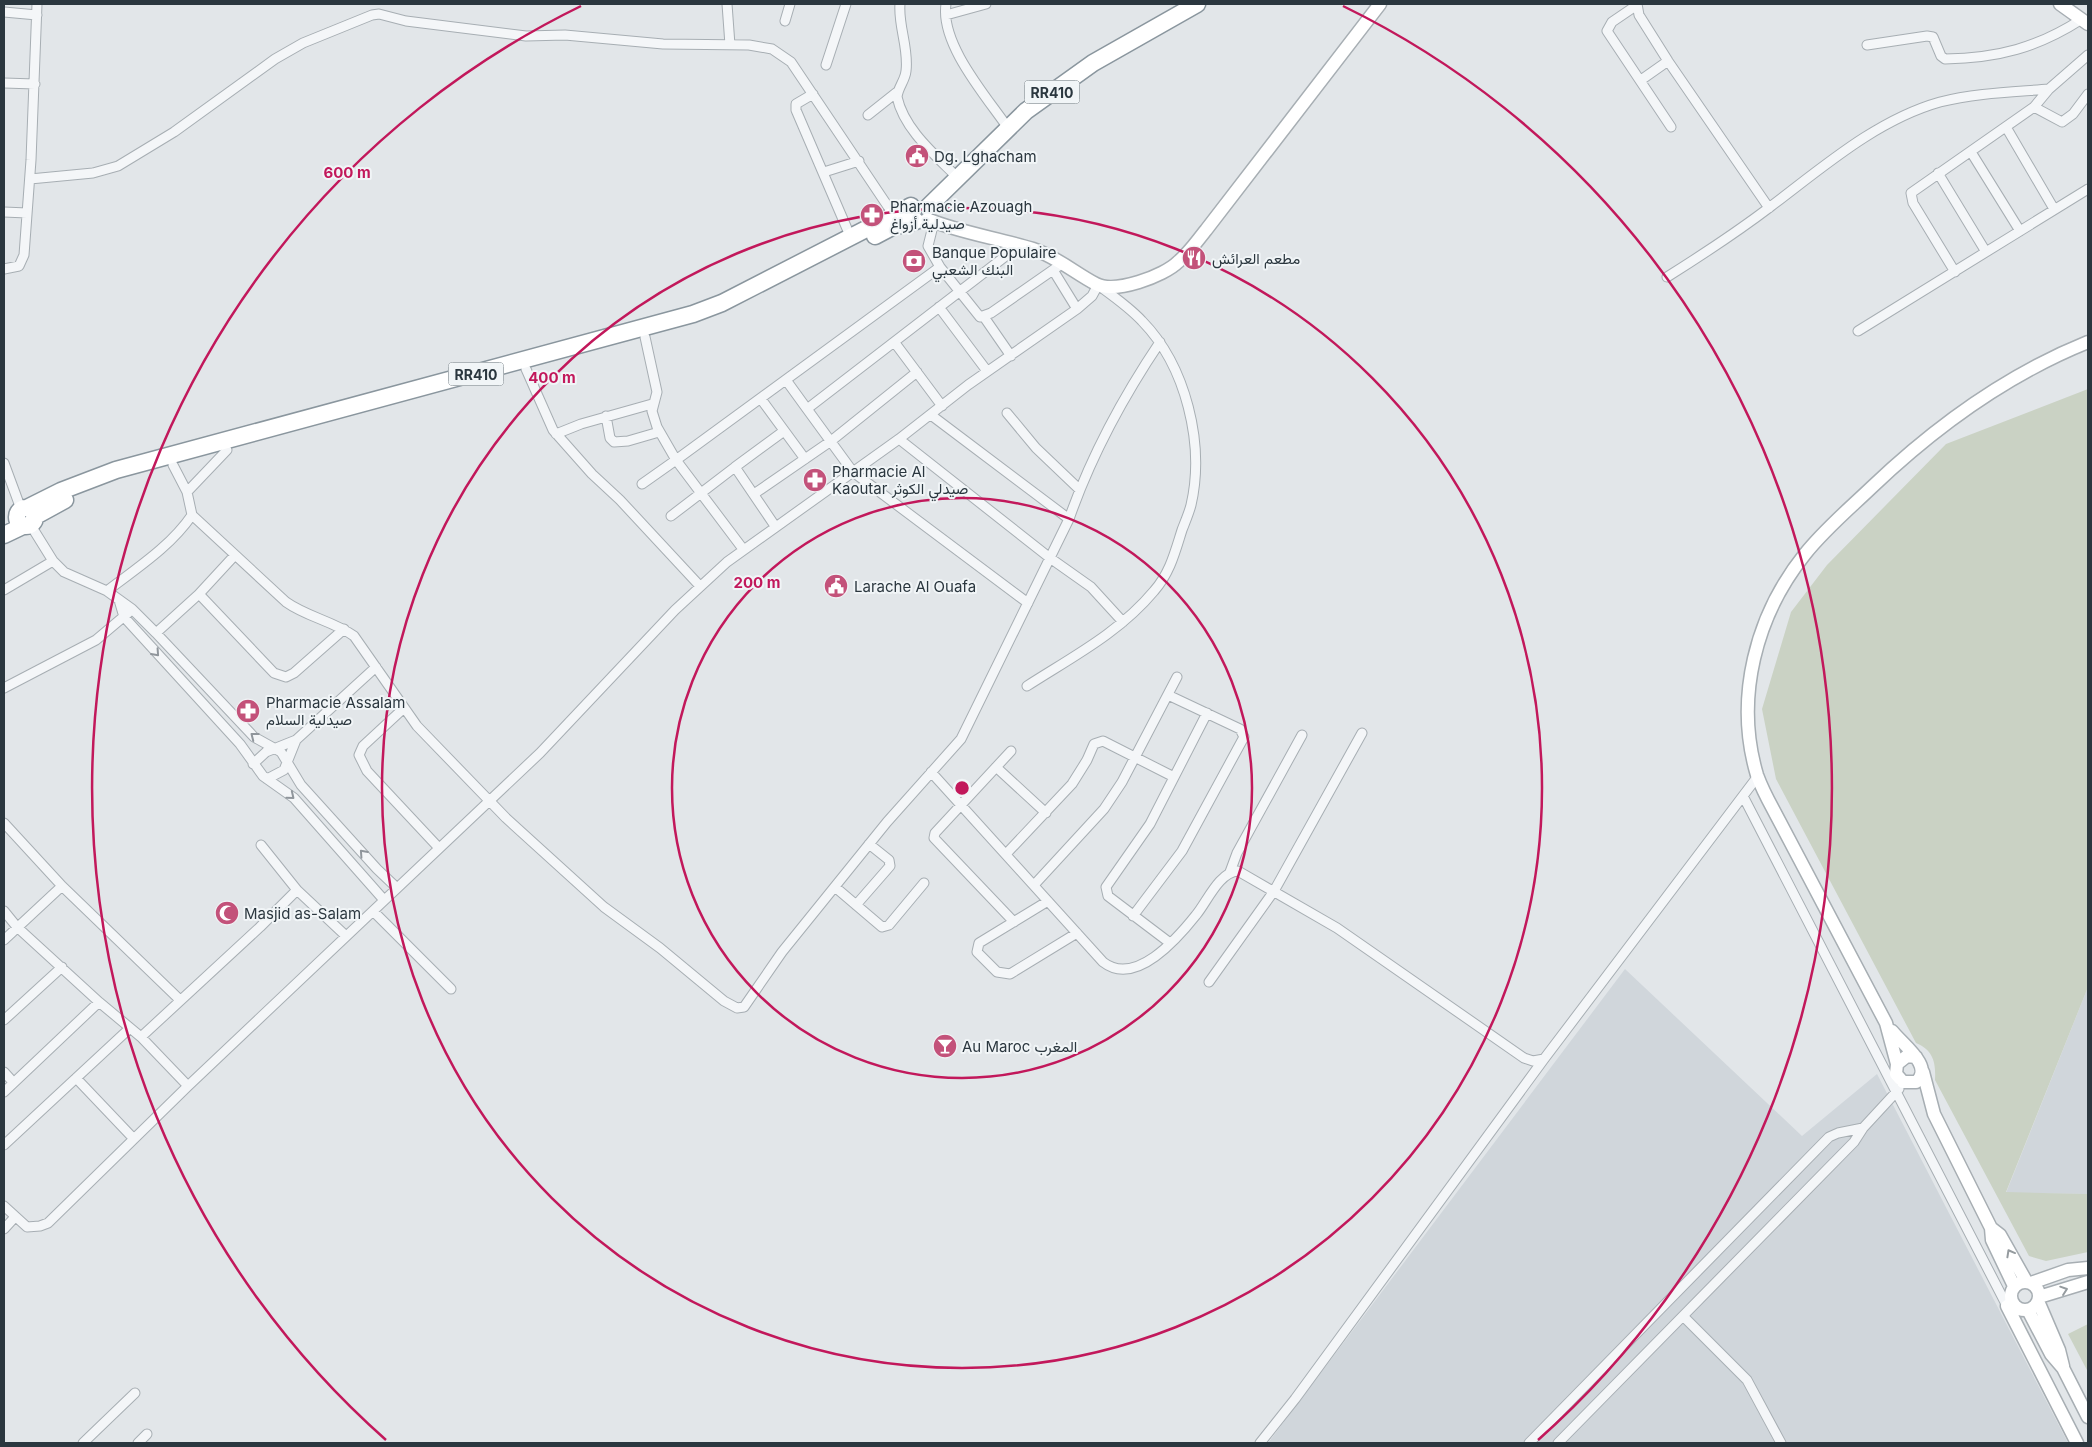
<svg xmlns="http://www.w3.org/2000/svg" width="2092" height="1447" font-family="Inter,Vazirmatn,sans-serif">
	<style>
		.built { fill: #d0d6db }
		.green { fill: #cad2c4 }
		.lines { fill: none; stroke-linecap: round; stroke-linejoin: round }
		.street-casing { stroke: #a7aeb3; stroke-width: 11 }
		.secondary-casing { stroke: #a7aeb3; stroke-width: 15 }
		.highway-casing { stroke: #8a969e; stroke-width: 19 }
		.street { stroke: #f4f6f8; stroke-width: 9 }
		.secondary { stroke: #fff; stroke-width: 12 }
		.highway { stroke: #fff; stroke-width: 16 }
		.oneway { stroke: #90969c }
		.oneway2 { stroke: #959b9f }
		.ring { fill: none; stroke: #c2185b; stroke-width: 2.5 }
		.labels { text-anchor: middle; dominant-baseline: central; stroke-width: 4; stroke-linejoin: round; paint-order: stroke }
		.shield { fill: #f1f5f7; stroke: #667076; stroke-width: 1 }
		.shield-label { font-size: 14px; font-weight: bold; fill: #2b373f }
		.poi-label { font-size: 15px; fill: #2b373f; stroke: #f1f5f7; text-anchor: start }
		.centre { fill: #c2185b; stroke: #f1f5f7; stroke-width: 2.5 }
		.ring-label { font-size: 15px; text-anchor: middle; font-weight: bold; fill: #c2185b; stroke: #f1f5f7; stroke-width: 4; stroke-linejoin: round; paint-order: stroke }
	</style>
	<rect width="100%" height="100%" fill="#e2e6e9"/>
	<!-- built -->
	<path class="built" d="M1625,969L1802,1136L1877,1074L2068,1443H1268Z
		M2088,987V1194L2006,1193Z"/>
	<!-- green -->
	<path class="green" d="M2088,389V987L2006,1192L2088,1194V1252L2046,1261L2029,1256L1935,1080C1936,1062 1933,1050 1916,1043L1776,779L1762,709L1791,612L1827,565L1946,444Z
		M2088,1324V1372L2068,1334Z"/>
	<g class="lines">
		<!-- street casing -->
		<g class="street-casing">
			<path id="street" d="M727,4L730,45
				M900,4C898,26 909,48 906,71C905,81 898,87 897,97C904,129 934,154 957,177
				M946,4C940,44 986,96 1008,128
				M1637,4L1639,15L1668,61L1769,208
				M1637,5L1612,22L1607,31L1671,127
				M4,12L37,15
				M946,15L986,4
				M785,21L790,4
				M1867,45L1927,36L1933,37L1941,56L1945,59C1998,58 2037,48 2082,19
				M826,65L846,4
				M1641,80L1668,61
				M4,83L35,84
				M813,94L796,104V110L851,238
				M2034,107L2062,122L2073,114L2088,94
				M868,115L897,92
				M2006,127L2054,209
				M1971,152L2020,231
				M824,172L859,161
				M1938,173L1986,252
				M30,179L93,173L118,166L174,132L275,59L303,43L372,15L379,14L406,21L526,36L565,35L663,44L749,45L772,49L791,62L893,214
				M4,212L27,213
				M934,222L928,246L940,267
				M4,269L19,266L24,255L31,160L37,4
				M1053,270L1077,309
				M1955,272L1913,203L1911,193L2034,107L2049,89L2088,55
				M1667,277C1702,255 1737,232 1770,207C1822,168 1876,120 1940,102C1975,93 2013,92 2049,89
				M939,307L987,371
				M984,317L1011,356
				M1858,331L2088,189
				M645,337L657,392L652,411L657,427L676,460L940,267L980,317L991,313L1063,263
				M895,343L942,406
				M526,369L553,430L592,474L620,500L699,585
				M786,380L807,409L1020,245
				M761,399L805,459
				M807,409L853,472L1028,603
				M1007,413L1036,448L1079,489
				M931,415L1069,519
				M606,416L610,438L614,442L628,441L659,432
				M556,434L581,424L652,404
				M899,439L1050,558L1091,587L1123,622
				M4,463L21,509
				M173,465L187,492L192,515L286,602C307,617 333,621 354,636L417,726L506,818L604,907L660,948L724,1001L737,1008L744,1007L782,952L887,822L961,739L1069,519C1091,456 1123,397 1160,342
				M735,467L784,431
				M642,484L676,460L743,549
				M187,492L227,450
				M754,494L831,441L917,372
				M192,515C171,546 137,568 107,591L132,609L156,633L254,737L281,752L301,785L377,869L397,888
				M671,516L735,467L775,526
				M30,524L53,561L64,572L107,591
				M235,555L199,594L274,673L286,677L294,673L344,629
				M4,590L53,561
				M119,600L124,617L240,744L263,776L294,798L384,900
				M156,633L199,594
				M4,688L96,640L128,613
				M404,708L363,746L359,755L367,771L439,848
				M1011,751L935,833L934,838L1014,922
				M253,764L266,752L296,740L376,667
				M996,767L1046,813
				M931,772L1103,962C1135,987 1177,939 1196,915C1207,902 1219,872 1238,871L1337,928L1524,1058L1533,1061L1544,1059
				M267,779L284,770L296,740
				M1743,796L2007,1306
				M4,823L62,886L180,1000
				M261,845L297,890
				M1006,854L1072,784L1087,760L1094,744L1103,741L1174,777
				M1230,872L1237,853L1302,735
				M1034,885L1104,809L1122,782L1177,677
				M835,887L882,927L889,925L924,883
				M1048,901L979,943L977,952L997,972L1010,974L1077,933
				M856,905L890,866L889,860L869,844
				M4,911L17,927L99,1002
				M373,911L451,989
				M1133,916L1182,851L1244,737L1240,729L1168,695
				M4,940L62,886
				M1170,943L1108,896L1106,887L1150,824L1207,713
				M1209,982L1274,891L1362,733
				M4,1020L62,967
				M141,1037L260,927L297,890L346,936
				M4,1072L13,1082
				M76,1078L134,1139
				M4,1092L99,1002L141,1037L188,1086
				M4,1145L130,1028
				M4,1206L27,1227L40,1226L48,1223L188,1086L540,753L675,610L727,562L899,439L968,385L1077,309L1092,296L1098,285C1113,296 1129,307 1142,321C1186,366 1205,444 1191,505C1189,513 1185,522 1182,530C1175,552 1170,573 1154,591C1119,633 1072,657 1027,686
				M4,1229L15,1217
				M1683,1316L1747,1380L1781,1443
				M83,1443L135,1393
				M138,1443L147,1434
				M1260,1443L1295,1399L1544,1059L1758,776
				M1529,1443L1829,1137L1838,1133L1863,1128
				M1558,1443L1854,1142L1863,1128L1899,1089"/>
		</g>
		<!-- secondary casing -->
		<g class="secondary-casing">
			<path id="secondary" d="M2060,4L2088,24
				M927,219C961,233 998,238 1033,249C1057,257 1075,273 1096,284C1115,294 1164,276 1178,262C1189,253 1197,241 1206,230L1380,4
				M1892,1031C1902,1044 1935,1067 1916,1082H1903L1896,1074L1897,1064L1907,1056L1916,1057
				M1897,1064L1886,1023L1773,809C1767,798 1761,786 1757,775C1734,698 1756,615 1805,554C1825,529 1849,509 1872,487C1936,426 2006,375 2088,342
				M1923,1072L1934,1114L1991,1228L1992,1240L2014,1286
				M1991,1228L2000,1235L2026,1281
				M2011 1296a14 14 0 1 1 28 0a14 14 0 1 1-28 0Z
				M2031,1283L2068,1270L2088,1268
				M2039,1297L2088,1282
				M2038,1301L2059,1350L2063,1366
				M2013,1303L2007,1306L2077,1443
				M2028,1310L2051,1354L2063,1368L2088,1417"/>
		</g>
		<!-- highway casing -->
		<g class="highway-casing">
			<path id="highway" d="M928,207L1026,111L1093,63L1197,4
				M875,236L892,227L916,221
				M27,508L61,491L116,470L693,314L722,303L911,206
				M17 517a9 9 0 1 1 18 0a9 9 0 1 1-18 0Z
				M34,517L65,500
				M4,535L25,525"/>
		</g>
		<!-- street -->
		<use href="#street" class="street"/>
		<!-- secondary -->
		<use href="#secondary" class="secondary"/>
		<!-- highway -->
		<use href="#highway" class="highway"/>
	</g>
	<!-- one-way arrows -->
	<defs><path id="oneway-chevron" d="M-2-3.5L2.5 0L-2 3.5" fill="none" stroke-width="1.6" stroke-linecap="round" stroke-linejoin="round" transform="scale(1.25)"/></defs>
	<g class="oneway">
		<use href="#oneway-chevron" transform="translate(156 653) rotate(48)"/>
		<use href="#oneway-chevron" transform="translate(254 736) rotate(-142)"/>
		<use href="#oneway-chevron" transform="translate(291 796) rotate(39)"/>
		<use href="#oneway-chevron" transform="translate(363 853) rotate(-132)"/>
	</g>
	<g class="oneway2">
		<use href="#oneway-chevron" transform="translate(2010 1253) rotate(-119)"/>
		<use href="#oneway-chevron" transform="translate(2064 1290) rotate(-19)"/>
	</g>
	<!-- distance rings -->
	<g class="ring">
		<circle cx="962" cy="788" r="290"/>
		<circle cx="962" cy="788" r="580"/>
		<path d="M386 1440A870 870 0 0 1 581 6M1343 6A870 870 0 0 1 1538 1440"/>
	</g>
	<!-- icons -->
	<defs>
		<g id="civic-disc" transform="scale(1.25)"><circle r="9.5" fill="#c3527a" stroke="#f1f5f7"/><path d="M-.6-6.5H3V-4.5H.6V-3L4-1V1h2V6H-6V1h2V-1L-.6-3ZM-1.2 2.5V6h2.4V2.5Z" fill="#fff"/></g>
		<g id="pharmacy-disc" transform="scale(1.25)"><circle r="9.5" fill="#c3527a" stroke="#f1f5f7"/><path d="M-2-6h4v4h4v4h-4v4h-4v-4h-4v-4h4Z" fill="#fff"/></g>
		<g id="restaurant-disc" transform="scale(1.25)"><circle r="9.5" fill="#c3527a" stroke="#f1f5f7"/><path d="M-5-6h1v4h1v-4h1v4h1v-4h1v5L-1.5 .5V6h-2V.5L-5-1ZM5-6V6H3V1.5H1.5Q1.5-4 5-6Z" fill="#fff"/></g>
		<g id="bank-disc" transform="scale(1.25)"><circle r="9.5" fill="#c3527a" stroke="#f1f5f7"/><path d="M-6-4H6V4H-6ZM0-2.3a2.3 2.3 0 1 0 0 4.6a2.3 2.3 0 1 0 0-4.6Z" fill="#fff"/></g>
		<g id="mosque-disc" transform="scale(1.25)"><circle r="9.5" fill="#c3527a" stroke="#f1f5f7"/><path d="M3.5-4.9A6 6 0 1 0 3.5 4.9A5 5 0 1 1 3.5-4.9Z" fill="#fff"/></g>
		<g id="bar-disc" transform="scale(1.25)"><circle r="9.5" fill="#c3527a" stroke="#f1f5f7"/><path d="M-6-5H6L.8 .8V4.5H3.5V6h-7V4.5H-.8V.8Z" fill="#fff"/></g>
	</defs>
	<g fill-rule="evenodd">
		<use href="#civic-disc" x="917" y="156"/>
		<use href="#pharmacy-disc" x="872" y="215"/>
		<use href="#restaurant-disc" x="1194" y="258"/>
		<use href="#bank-disc" x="914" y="261"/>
		<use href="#pharmacy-disc" x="815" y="480"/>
		<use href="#civic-disc" x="836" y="586"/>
		<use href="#pharmacy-disc" x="248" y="711"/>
		<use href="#mosque-disc" x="227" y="913"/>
		<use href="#bar-disc" x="945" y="1046"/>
	</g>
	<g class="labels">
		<!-- shield labels -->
		<g class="shield">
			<rect x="1024.5" y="80.5" width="55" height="23" rx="4"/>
			<rect x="448.5" y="362.5" width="55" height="23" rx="4"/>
		</g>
		<g class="shield-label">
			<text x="1052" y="92">RR410</text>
			<text x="476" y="374">RR410</text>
		</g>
		<!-- poi labels -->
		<g class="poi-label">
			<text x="934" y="156">Dg. Lghacham</text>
			<text x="890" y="206">Pharmacie Azouagh<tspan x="890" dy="17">صيدلية أزواغ</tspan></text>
			<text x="932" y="252">Banque Populaire<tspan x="932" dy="17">البنك الشعبي</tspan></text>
			<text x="1212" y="258">مطعم العرائش</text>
			<text x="832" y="471">Pharmacie Al<tspan x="832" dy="17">Kaoutar صيدلي الكوثر</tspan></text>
			<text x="854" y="586">Larache Al Ouafa</text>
			<text x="266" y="702">Pharmacie Assalam<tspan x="266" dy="17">صيدلية السلام</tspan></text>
			<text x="244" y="913">Masjid as-Salam</text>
			<text x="962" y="1046">Au Maroc المغرب</text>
		</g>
	</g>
	<circle cx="962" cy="788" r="8" class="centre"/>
	<g class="ring-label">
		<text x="347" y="178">600 m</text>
		<text x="552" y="383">400 m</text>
		<text x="757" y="588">200 m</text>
	</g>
	<!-- border -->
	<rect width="2092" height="1447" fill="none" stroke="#2b373f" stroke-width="10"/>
</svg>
